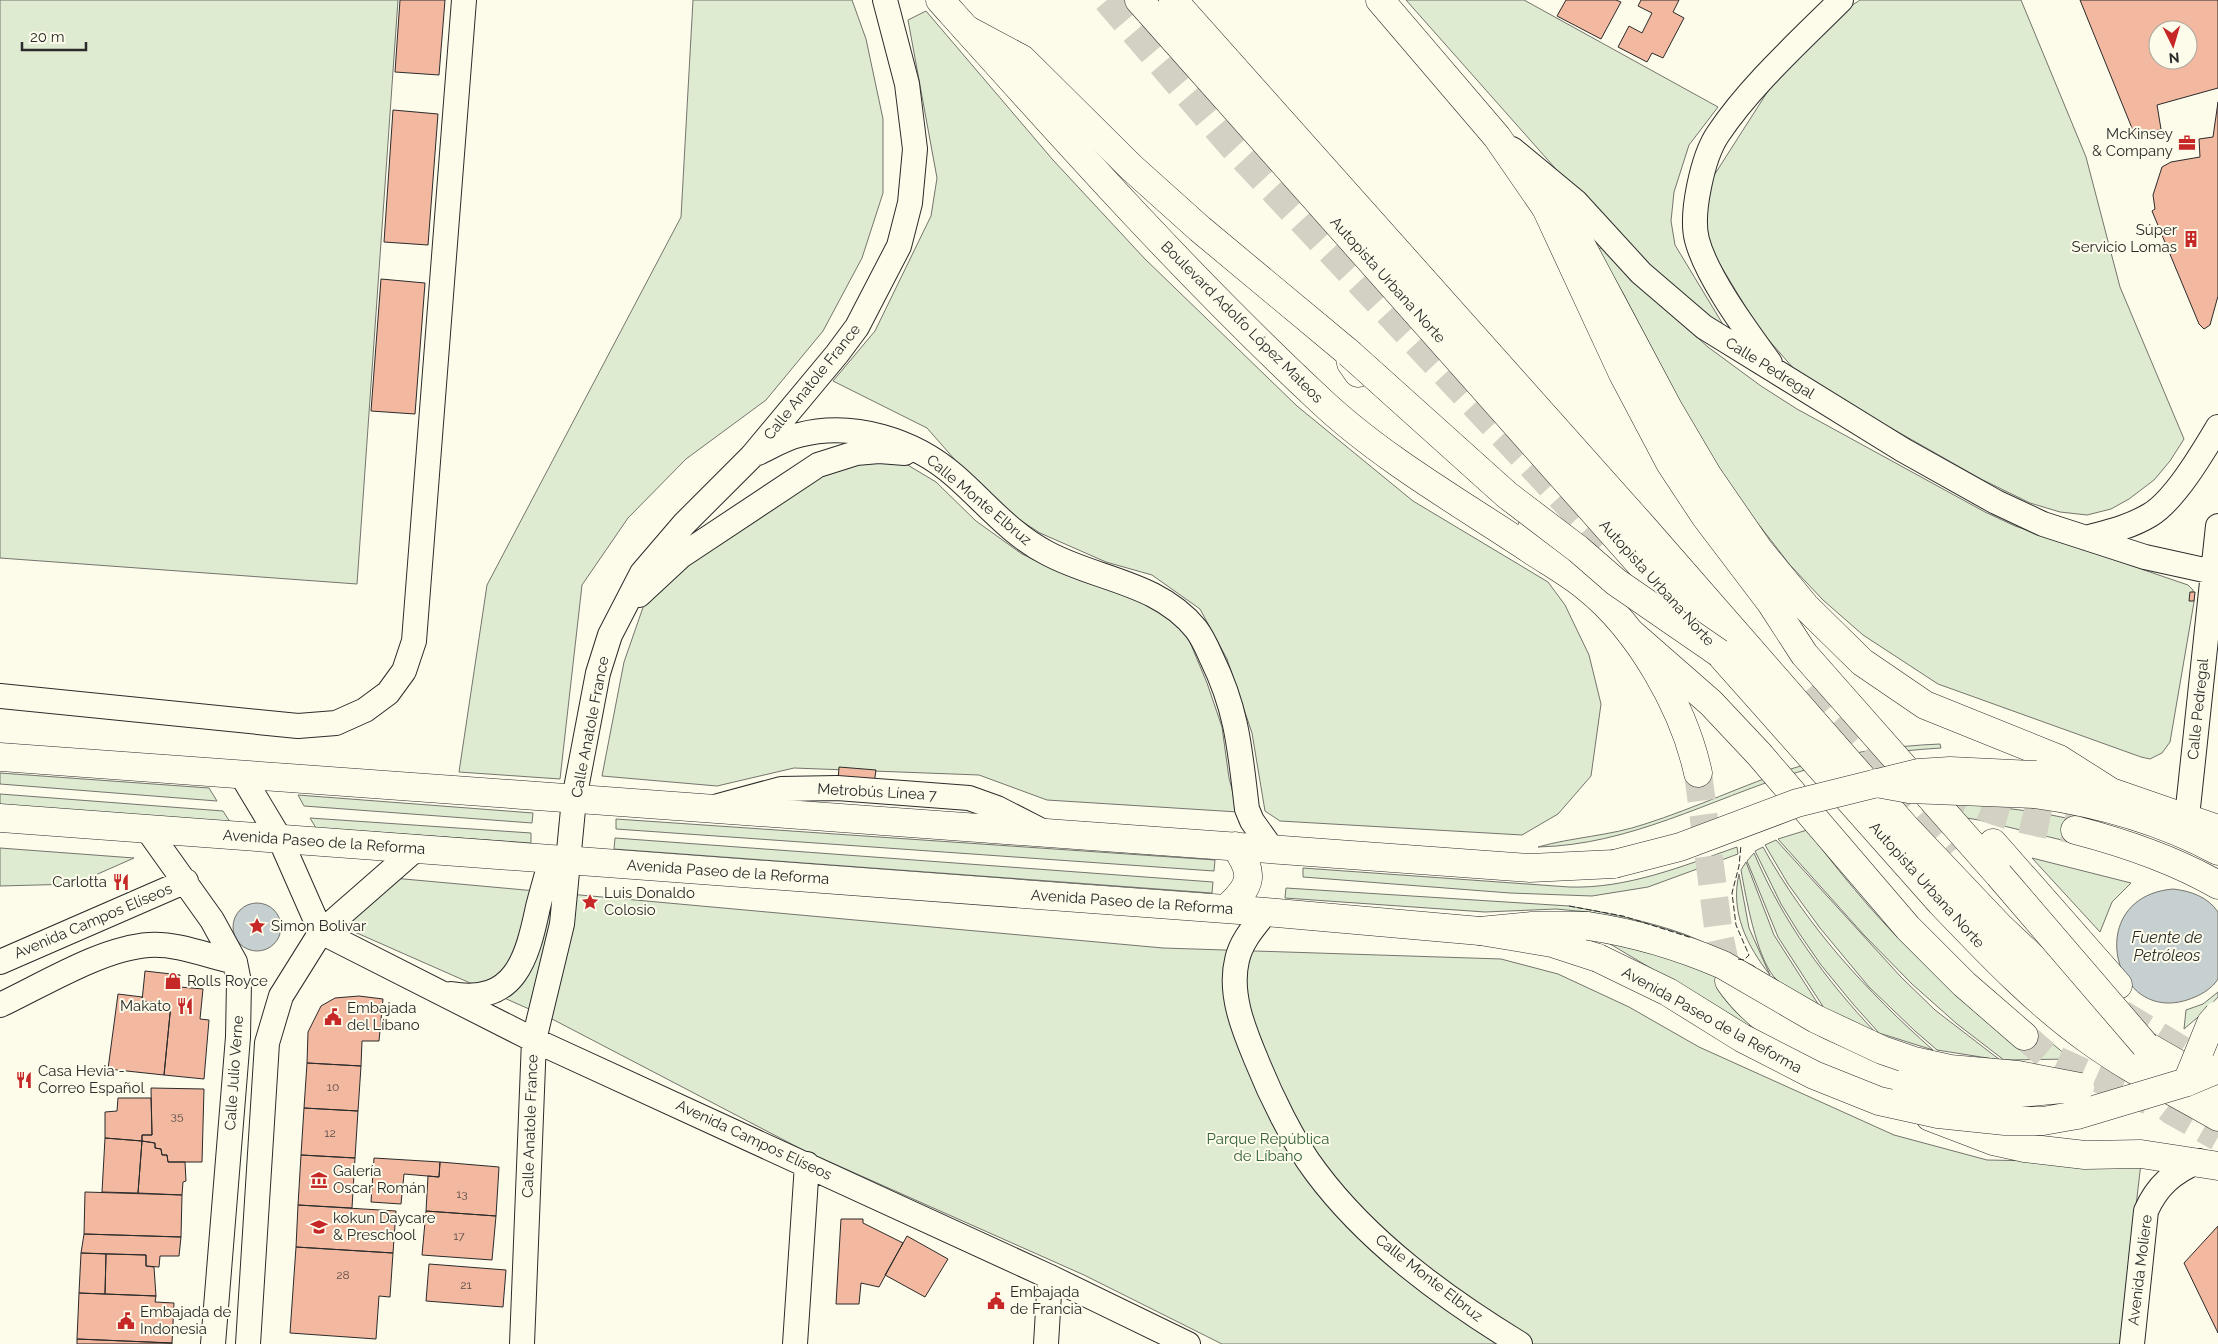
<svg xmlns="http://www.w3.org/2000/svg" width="2218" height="1344" font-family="Raleway,sans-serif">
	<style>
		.green { fill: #deebd1; stroke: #74746e }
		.water { fill: #c7d0d0; stroke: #74746e }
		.building { fill: #f2b8a0; stroke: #2b2b2b; fill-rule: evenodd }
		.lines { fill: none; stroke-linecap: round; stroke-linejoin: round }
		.major-tunnel { stroke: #d3d1c4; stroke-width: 28; stroke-dasharray: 28 14; stroke-linecap: butt }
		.highway-tunnel { stroke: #d3d1c4; stroke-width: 28; stroke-dasharray: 28 14; stroke-linecap: butt }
		.minor-casing { stroke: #2b2b2b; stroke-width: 26 }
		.major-casing { stroke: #2b2b2b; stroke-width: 29 }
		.highway-casing { stroke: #2b2b2b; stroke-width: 29 }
		.minor { stroke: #fdfbea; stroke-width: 24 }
		.major { stroke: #fdfbea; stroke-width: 28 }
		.highway { stroke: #fdfbea; stroke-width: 28 }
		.major-bridge-casing { stroke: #2b2b2b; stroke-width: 29; stroke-linecap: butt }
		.highway-bridge-casing { stroke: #2b2b2b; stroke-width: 29; stroke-linecap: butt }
		.major-bridge { stroke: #fdfbea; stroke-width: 28 }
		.highway-bridge { stroke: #fdfbea; stroke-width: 28 }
		.fence { stroke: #2b2b2b; stroke-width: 1; stroke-dasharray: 6 2.5; stroke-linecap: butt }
		.labels { text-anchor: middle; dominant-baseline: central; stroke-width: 4; stroke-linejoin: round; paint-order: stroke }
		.number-label { font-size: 12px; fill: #5d4e48 }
		.poi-label { font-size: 15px; fill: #2b2b2b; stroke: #fdfbea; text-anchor: start }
		.street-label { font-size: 15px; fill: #2b2b2b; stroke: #fdfbea }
		.park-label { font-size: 15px; fill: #34623c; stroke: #fdfbea }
		.water-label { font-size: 16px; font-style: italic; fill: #2b2b2b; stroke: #fdfbea }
	</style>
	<rect width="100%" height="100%" fill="#fdfbea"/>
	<!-- green -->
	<path class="green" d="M0,0H398L357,584L0,558Z
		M693,0H852L866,39L883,119V193L862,258L823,331L766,400L686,459L628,518L582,585L560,779L459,772L487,585L681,217Z
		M1406,0H1524L1718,107L1689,145L1674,192L1671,221L1675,245L1730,336L1656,276L1578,194Z
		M1860,0H2021L2086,157L2120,287L2184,439L2170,461L2154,480L2129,499L2111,509L2087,515L2060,512L2030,503L1981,479L1801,377L1759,329L1710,248L1705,216L1713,177L1775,80L1827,22Z
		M926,11L1053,160L1145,259L1297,406L1413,501L1548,582L1565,605L1589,655L1601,704L1591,776L1558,814L1522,835L1280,821L1265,811L1252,733L1227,659L1200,609L1152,575L1106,562L1040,533L992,502L927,428L833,381L875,331L931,216L937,178L908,20Z
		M1603,246L1672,315L1708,347L1761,386L1797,409L1985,512L2015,526L2188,585L2193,590L2194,602L2170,742L2162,753L2150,759L2141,757L1938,684L1863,635L1823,600L1790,565L1749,512L1719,468L1695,430L1623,293L1598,250Z
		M849,459L901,461L936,482L976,521L1022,554L1081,580L1144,598L1187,635L1207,683L1222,727L1229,778L1238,812L1047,800L979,775L794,768L717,786L602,776L624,662L647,596L713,528Z
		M1940,744L1941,748C1891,751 1842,758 1795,773C1709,800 1630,845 1538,847C1573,837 1610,836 1645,824C1695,808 1744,785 1794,768C1841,753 1891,746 1940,744Z
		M0,773L209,788L217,801L0,784Z
		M0,794L223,811L230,822L0,805Z
		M298,795L533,813L532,823L304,806Z
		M1980,805L2036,812L2076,820L2070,842L1979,820L1923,811L1924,806Z
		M310,818L531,833V843L316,828Z
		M616,819L1215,860L1214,871L616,829Z
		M1807,830C1838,870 1870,910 1906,946C1941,982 1984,1012 2023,1043L2037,1031L2071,1059L2004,1060L1957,1024L1912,984L1864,935L1778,839Z
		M615,838L1213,882L1212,893L614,849Z
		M1776,840L1901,977L1935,1010L2000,1060L1937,1050L1915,1031L1869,987L1820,928L1788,884L1765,845Z
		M1737,847L1738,854L1648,887L1592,896L1510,893L1303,877V868L1569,887C1627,889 1683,866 1737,847Z
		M1763,847C1806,925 1866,991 1933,1050L1879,1033L1853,1004L1821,965L1799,933L1781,904L1755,851Z
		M0,848L134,858L75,884L0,886Z
		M1754,853C1783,922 1825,979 1876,1033L1824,1008L1778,937L1747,861Z
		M2032,858L2131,883L2112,902L2100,932Z
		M1746,862L1774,935L1820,1007C1806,998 1785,990 1774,977C1756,955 1746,898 1741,870Z
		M1739,874L1749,928L1770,975C1747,946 1730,912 1739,874Z
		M393,878L1163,948L1501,959L1558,974L1629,1007L1699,1047L1894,1135L1987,1160L2141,1163L2120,1344H1222L1084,1275L803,1150L554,1020L341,926Z
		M1286,888L1569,906C1608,913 1647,921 1684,934C1708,943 1731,956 1754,966L1760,973L1604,915L1588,912L1556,909L1485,912L1285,898Z
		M1600,938L1712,971L1721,988L1751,1024L1748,1026Z
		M2218,992V997L2204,1012L2184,1029L2186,1010L2203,1004Z"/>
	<!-- water -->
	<path class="water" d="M2173,889C2191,891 2208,897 2218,912V979C2211,990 2199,996 2187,1000C2112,1024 2082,897 2173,889Z
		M233 927a24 24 0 1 1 48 0a24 24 0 1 1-48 0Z"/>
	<!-- building -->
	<path class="building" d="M400,0H445L439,75L395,72Z
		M1566,0H1616L1621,2L1601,39L1557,16Z
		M1641,0H1679L1673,12L1684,18L1663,58L1652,53L1647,62L1618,47L1629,26L1642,33L1652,13L1638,6Z
		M2080,0H2218V88L2157,105L2161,129L2136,138ZM2158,30H2188V60H2158Z
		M2218,102V296L2210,325L2204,329L2199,324L2152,211L2155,209L2153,195L2162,167L2171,162L2200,157L2199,139L2213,137Z
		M393,110L438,114L428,245L384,242Z
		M381,279L425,283L415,414L371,411Z
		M2190,592H2195L2194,601H2189Z
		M839,767L876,770L874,784L838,781Z
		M145,971L180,975V987L203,989L200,1019L209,1020L204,1079L164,1075L171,1004L142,1001Z
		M118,994L142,997V1001L171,1004L164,1075L108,1069Z
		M359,996L383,999L379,1041H362L361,1066L307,1063L308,1032L321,1006L335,998Z
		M307,1063L361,1066L358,1111L304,1108Z
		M151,1088L204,1089L202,1162H168L167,1155H162L161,1149L155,1148V1143L142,1141V1135H152Z
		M118,1098H151L152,1135H142V1141L105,1138V1112L117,1111Z
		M304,1108L358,1111L355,1158L301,1155Z
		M105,1138L142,1141L138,1193L102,1192Z
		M142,1141L155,1143V1148L161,1149L162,1155H167L168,1162H185L186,1181L183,1182L182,1195L138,1193Z
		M301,1155L355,1158L352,1208L298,1205Z
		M374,1158L440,1162L439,1177L404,1174L401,1204L371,1202Z
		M440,1162L499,1167L496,1216L426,1211L428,1176L439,1177Z
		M85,1192L182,1195L181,1237L84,1234Z
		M298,1205L396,1211L393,1253L296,1247Z
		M426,1211L496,1216L492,1260L422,1255Z
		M841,1219H863V1223L903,1243L879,1287L861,1283L859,1304H836Z
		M2218,1226V1333L2184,1263Z
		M84,1234L181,1237L179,1256H160L159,1267L146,1266V1255L81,1253Z
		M907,1236L948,1259L925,1297L885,1275Z
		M296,1247L393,1253L390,1297L379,1296L376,1339L290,1333Z
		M81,1253L106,1254L105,1294L79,1293Z
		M106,1254L146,1255V1266L154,1267L156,1296L105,1294Z
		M429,1264L506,1270L503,1307L426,1301Z
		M79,1293L156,1296L155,1302L174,1303L172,1343L77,1339Z
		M77,1339L172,1343V1344H77Z"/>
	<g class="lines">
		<!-- major-tunnel -->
		<path class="major-tunnel" d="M1698,773L1719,935L1729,981"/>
		<!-- highway-tunnel -->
		<path class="highway-tunnel" d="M1107,0L1232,146L1604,543
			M1805,692L1949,855
			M1945,786C1988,815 2025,820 2075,830
			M2122,1014L2207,1065
			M2024,1036L2047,1056L2149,1101
			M2134,1082L2172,1111L2218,1137"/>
		<!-- minor casing -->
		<g class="minor-casing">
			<path id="minor" d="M1512,149L1576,202L1641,273L1704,327L1903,450L1996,502L2043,524L2145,557L2218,573
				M1770,363C1747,331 1707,278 1697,240C1690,214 1703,156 1718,134C1750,86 1800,41 1841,0
				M758,453C771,447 785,438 799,435C853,421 914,440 955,476C985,502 1010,534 1047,553C1097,580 1158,582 1196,629C1203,638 1208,650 1212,659C1238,712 1240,752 1247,809L1252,821L1272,849
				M2086,538C2108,532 2130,527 2150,515C2175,500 2203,452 2218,427
				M639,595L681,556L818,465L856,453L879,451L905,453
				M0,696L298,726L336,723L365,710L388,693L404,671L414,641L464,0
				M241,774L280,839L321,932
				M718,806L781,789L837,788L969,798L997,808L1042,831
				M2187,817L2218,526
				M147,829L212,920L235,962L239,982L238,1037L213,1344
				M1266,912C1255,926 1241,941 1237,960C1229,993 1243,1028 1256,1059C1270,1094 1293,1142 1316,1172C1369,1243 1445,1298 1520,1344
				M321,932L534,1040L1050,1277L1188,1344
				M0,962L186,881
				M451,994C515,1005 527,959 538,907C542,891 547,875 551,859
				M0,1005C43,985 102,948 149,945C177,943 208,956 235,962
				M248,1344L267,1043L281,996L321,932L417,848
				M522,1344L534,1040L562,924L574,799L598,673L610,635L642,573L684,524L752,456L837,354L857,327L899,246L910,203L915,149L907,84L885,0
				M795,1344L807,1164
				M1046,1344L1050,1277
				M2132,1344L2146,1211C2157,1186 2173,1172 2199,1161"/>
		</g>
		<!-- major casing -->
		<g class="major-casing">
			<path id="major" d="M940,0C1063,137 1186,275 1320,400C1380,457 1462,504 1531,550C1549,562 1569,573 1586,587C1639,629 1684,708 1698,773
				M1380,0L1497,137L1546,208L1578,239L1668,408L1708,476L1759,550L1805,606L1862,662L1925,705L2059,759L2111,792
				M0,757L1530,868L1614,864
				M2036,775L2111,792L2218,829
				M0,818L1266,912L1480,931L1552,943L1598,958
				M1227,908C1252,885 1255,874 1235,846
				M1729,981C1767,1037 1843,1066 1905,1083"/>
		</g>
		<!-- highway casing -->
		<g class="highway-casing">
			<path id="highway" d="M1139,0L1941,903C1988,952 2035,1002 2090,1041C2130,1070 2175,1092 2218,1117
				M1173,0L1643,527L1906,828L1999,926L2068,991L2107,1020L2145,1045L2218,1087
				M966,29L1022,59L1132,168L1200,229L1349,353L1351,363L1358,373
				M1546,208L1623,374L1670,463L1705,516L1771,603L1804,654L1999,875
				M1532,528L1577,569L1587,587
				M1631,633L1711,703L1759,754L1908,928L1964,984L2024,1036
				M2034,794C2099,803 2160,820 2218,851
				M2075,830C2125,843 2173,859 2218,885
				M1993,843L2118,985
				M1480,931L1532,926H1588
				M1930,1117L1993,1141L2025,1148L2085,1155L2141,1154L2218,1166"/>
		</g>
		<!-- minor -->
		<use href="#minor" class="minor"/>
		<!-- major -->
		<use href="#major" class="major"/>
		<!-- highway -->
		<use href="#highway" class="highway"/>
		<!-- major-bridge casing -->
		<g class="major-bridge-casing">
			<path id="major-bridge" d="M1614,864L1680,847L1797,803L1918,773L1950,771L2036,775
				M1598,958L1668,992L1742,1038L1814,1075L1879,1101L1938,1114L2005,1121H2043L2077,1115L2187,1082L2218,1069
				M1905,1083L1977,1095H2000L2073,1088"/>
		</g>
		<!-- highway-bridge casing -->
		<g class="highway-bridge-casing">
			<path id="highway-bridge" d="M1349,353L1507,495L1578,549L1616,582L1719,653
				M1876,783L1909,789L2034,794
				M1999,875L2145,1045
				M1588,926C1635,933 1679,946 1723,965L1816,1019L1882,1050L1914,1061L1950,1069L2018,1075L2080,1087
				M2187,1082L2211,1023L2218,1015"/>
		</g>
		<!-- major-bridge -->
		<use href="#major-bridge" class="major-bridge"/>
		<!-- highway-bridge -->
		<use href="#highway-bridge" class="highway-bridge"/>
		<!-- fence -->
		<path class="fence" d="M1569,906L1623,916L1692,938
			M1738,959L1744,960L1749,955L1736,925L1732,893L1739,866L1741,845"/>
	</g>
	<!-- icons -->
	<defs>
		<g id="office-bare" transform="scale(1.35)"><path d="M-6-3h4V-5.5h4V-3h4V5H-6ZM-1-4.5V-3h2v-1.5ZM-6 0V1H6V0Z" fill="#c62828" stroke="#fdfbea" stroke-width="2.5" paint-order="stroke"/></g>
		<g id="building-bare" transform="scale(1.35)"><path d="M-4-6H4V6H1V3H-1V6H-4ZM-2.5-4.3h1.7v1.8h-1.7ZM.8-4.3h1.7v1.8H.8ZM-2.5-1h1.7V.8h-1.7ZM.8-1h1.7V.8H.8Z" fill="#c62828" stroke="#fdfbea" stroke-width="2.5" paint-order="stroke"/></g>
		<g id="restaurant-bare" transform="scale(1.35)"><path d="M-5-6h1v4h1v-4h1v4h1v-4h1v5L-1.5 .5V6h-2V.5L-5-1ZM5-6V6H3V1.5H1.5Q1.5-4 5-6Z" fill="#c62828" stroke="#fdfbea" stroke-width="2.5" paint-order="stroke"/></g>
		<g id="sight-bare" transform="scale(1.35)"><path d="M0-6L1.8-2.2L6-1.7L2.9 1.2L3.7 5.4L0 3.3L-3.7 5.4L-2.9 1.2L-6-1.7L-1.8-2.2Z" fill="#c62828" stroke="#fdfbea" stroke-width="2.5" paint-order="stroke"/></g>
		<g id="shop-bare" transform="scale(1.35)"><path d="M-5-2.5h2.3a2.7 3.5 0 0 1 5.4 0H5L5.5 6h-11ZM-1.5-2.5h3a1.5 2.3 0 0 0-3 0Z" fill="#c62828" stroke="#fdfbea" stroke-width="2.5" paint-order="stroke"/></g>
		<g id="civic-bare" transform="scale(1.35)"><path d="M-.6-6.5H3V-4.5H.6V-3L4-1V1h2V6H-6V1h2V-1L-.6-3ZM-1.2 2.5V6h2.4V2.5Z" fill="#c62828" stroke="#fdfbea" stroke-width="2.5" paint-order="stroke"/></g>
		<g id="museum-bare" transform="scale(1.35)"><path d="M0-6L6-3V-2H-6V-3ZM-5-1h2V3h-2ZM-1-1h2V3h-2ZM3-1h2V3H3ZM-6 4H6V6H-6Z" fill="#c62828" stroke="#fdfbea" stroke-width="2.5" paint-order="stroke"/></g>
		<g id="school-bare" transform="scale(1.35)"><path d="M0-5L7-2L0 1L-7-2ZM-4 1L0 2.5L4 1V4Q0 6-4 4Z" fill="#c62828" stroke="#fdfbea" stroke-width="2.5" paint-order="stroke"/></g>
	</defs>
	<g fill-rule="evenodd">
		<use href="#office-bare" x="2187" y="143"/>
		<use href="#building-bare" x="2191" y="239"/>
		<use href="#restaurant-bare" x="121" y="882"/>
		<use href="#sight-bare" x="590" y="902"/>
		<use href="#sight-bare" x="257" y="926"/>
		<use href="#shop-bare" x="173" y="981"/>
		<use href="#restaurant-bare" x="185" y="1006"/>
		<use href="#civic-bare" x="333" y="1017"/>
		<use href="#restaurant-bare" x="24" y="1080"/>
		<use href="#museum-bare" x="319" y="1180"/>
		<use href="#school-bare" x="319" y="1227"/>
		<use href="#civic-bare" x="996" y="1301"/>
		<use href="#civic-bare" x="126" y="1321"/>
	</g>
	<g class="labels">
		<!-- number labels -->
		<g class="number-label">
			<text x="333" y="1087">10</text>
			<text x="177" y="1116">35</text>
			<text x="330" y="1133">12</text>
			<text x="462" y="1194">13</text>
			<text x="459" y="1236">17</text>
			<text x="343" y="1275">28</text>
			<text x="466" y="1285">21</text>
		</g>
		<!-- poi labels -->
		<g class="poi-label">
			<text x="2173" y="134" text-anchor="end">McKinsey<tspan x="2173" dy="17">&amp; Company</tspan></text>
			<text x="2177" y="230" text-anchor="end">Súper<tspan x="2177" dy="17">Servicio Lomas</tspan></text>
			<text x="107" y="882" text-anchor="end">Carlotta</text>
			<text x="604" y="893">Luis Donaldo<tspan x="604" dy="17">Colosio</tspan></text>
			<text x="271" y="926">Simon Bolivar</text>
			<text x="187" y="981">Rolls Royce</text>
			<text x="171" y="1006" text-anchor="end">Makato</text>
			<text x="347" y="1008">Embajada<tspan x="347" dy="17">del Líbano</tspan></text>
			<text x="38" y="1071">Casa Hevia -<tspan x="38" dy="17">Correo Español</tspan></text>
			<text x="333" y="1171">Galería<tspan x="333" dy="17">Oscar Román</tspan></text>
			<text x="333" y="1218">kokun Daycare<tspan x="333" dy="17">&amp; Preschool</tspan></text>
			<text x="1010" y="1292">Embajada<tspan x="1010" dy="17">de Francia</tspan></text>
			<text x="140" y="1312">Embajada de<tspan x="140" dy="17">Indonesia</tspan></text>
		</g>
		<!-- street labels -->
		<g class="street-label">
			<text transform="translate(1388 280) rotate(48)">Autopista Urbana Norte</text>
			<text transform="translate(1242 322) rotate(45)">Boulevard Adolfo López Mateos</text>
			<text transform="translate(1770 368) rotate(32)">Calle Pedregal</text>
			<text transform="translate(812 382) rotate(-51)">Calle Anatole France</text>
			<text transform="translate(979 500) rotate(40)">Calle Monte Elbruz</text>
			<text transform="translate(1657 583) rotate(48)">Autopista Urbana Norte</text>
			<text transform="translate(2198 709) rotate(-84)">Calle Pedregal</text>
			<text transform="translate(590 727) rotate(-79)">Calle Anatole France</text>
			<text transform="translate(877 792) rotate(3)">Metrobús Línea 7</text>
			<text transform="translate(324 842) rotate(4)">Avenida Paseo de la Reforma</text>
			<text transform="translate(728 872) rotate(4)">Avenida Paseo de la Reforma</text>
			<text transform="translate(1927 885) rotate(48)">Autopista Urbana Norte</text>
			<text transform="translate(1132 902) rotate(4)">Avenida Paseo de la Reforma</text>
			<text transform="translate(93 921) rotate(-23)">Avenida Campos Elíseos</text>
			<text transform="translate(1712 1020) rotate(29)">Avenida Paseo de la Reforma</text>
			<text transform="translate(234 1073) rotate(-86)">Calle Julio Verne</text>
			<text transform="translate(530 1126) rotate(-88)">Calle Anatole France</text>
			<text transform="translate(754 1140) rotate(25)">Avenida Campos Elíseos</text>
			<text transform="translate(2140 1270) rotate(-83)">Avenida Moliere</text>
			<text transform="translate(1429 1278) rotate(38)">Calle Monte Elbruz</text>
		</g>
		<!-- park labels -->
		<g class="park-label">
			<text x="1268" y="1139">Parque República<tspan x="1268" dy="17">de Líbano</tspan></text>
		</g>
		<!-- water labels -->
		<g class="water-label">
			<text x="2167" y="937">Fuente de<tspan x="2167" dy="18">Petróleos</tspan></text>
		</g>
	</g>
	<!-- north arrow -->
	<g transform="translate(2173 45) rotate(175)"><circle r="24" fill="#fdfbea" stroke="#a9a89e"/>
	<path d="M0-4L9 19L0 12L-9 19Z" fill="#c62828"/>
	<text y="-8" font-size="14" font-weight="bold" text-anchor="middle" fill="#2b2b2b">N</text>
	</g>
	<!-- scale -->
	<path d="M22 42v8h64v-8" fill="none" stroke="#2b2b2b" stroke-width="2.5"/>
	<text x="30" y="42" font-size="15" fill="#2b2b2b" stroke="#fdfbea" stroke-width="4" paint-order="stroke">20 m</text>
</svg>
